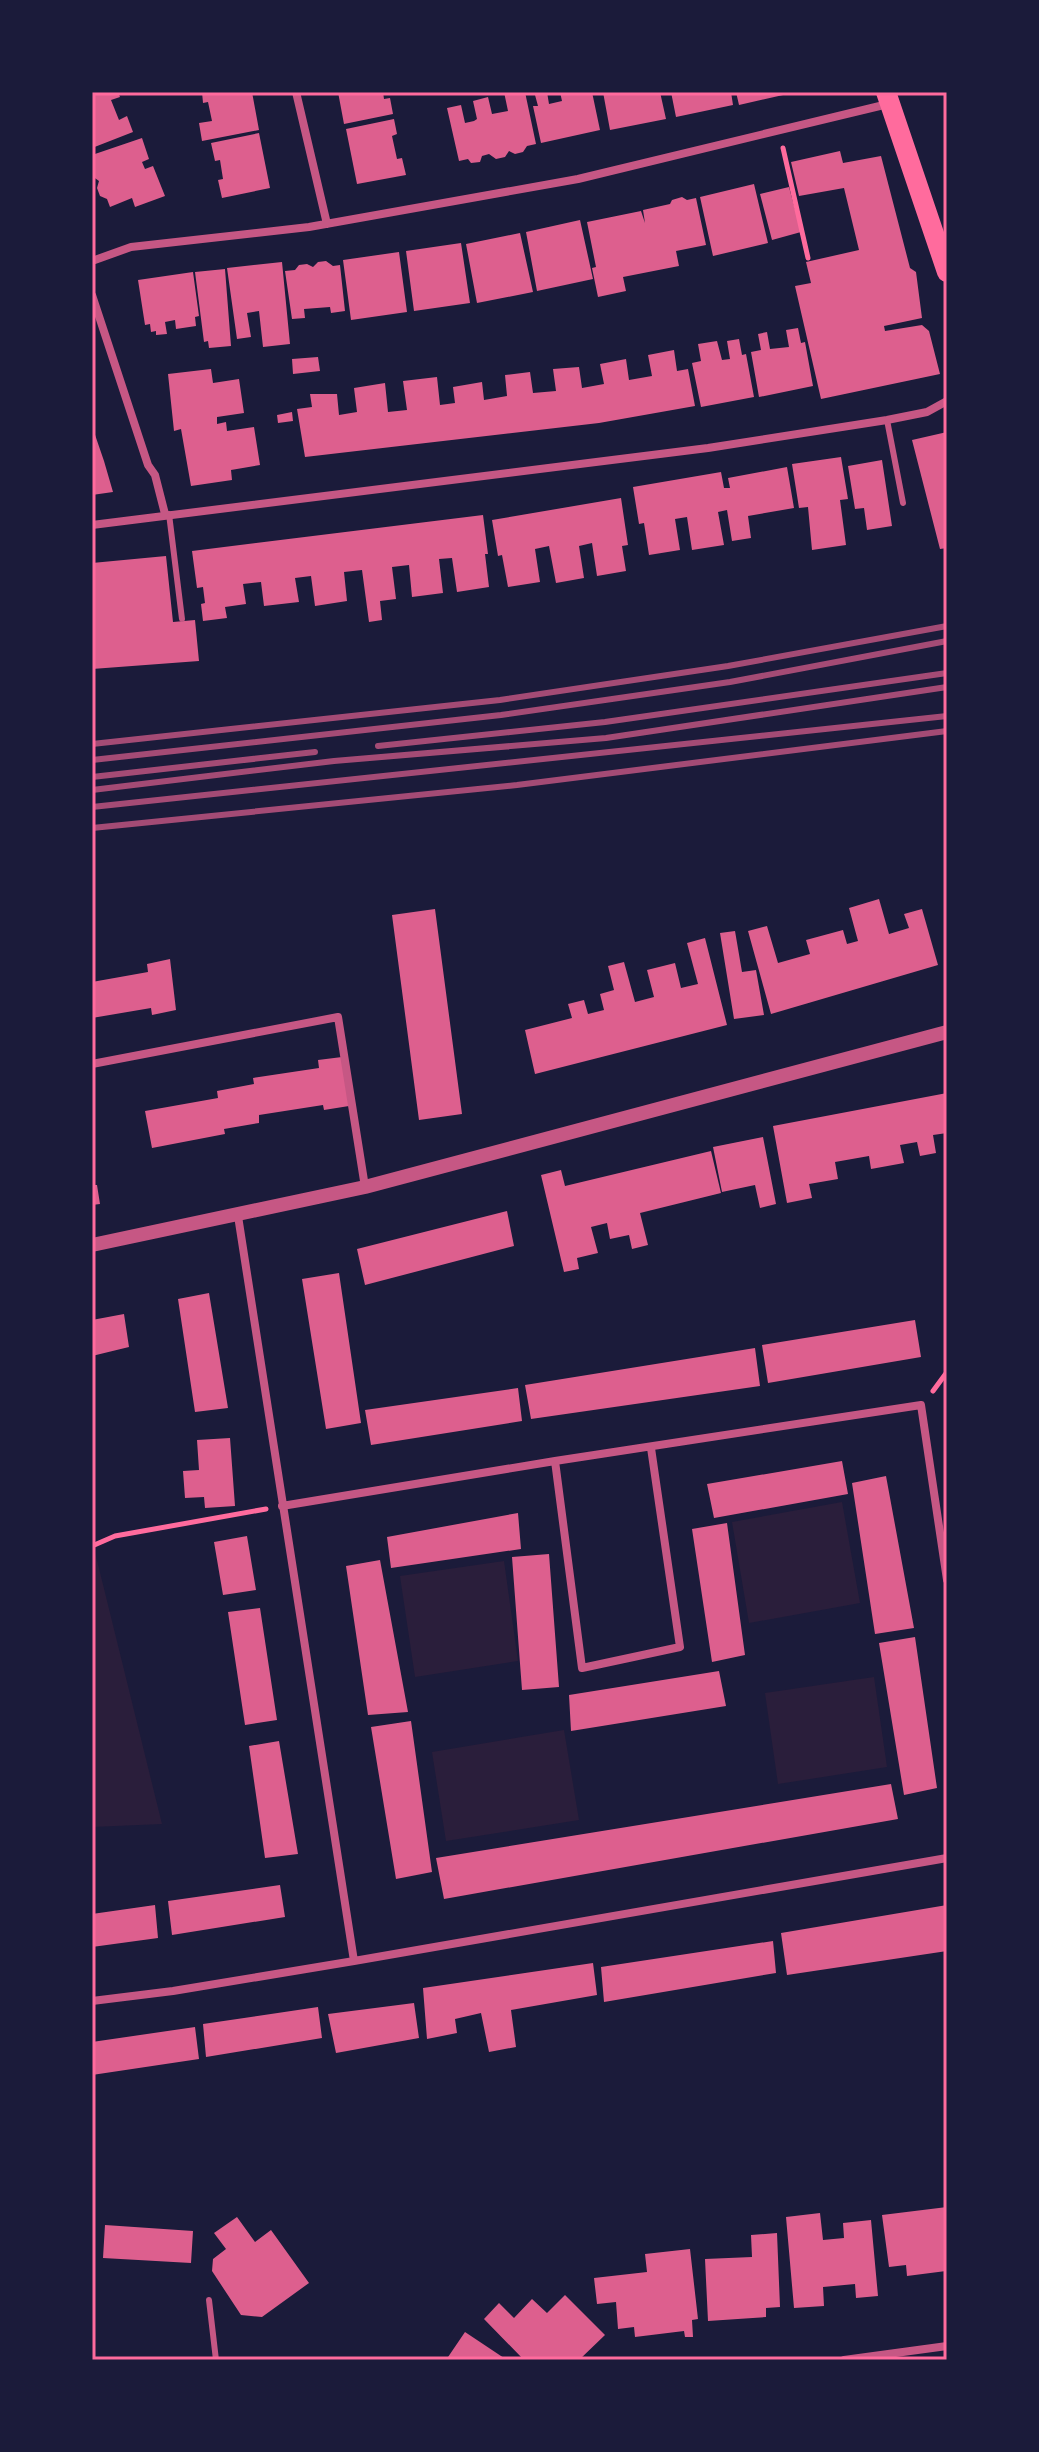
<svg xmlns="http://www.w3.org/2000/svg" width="1039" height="2452" font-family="'PT Sans',sans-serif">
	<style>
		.green { fill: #2a1e3b }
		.building { fill: #dd5f8e }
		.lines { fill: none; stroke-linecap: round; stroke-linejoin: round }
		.path { stroke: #ff6b9d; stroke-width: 5 }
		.service { stroke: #c65784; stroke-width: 6 }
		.minor { stroke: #c65784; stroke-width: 8 }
		.tertiary { stroke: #c65784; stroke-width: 14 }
		.primary { stroke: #ff6b9d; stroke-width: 20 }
		.rail { stroke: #a44b75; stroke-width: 6 }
		.neatline { fill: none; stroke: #ff6b9d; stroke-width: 3 }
	</style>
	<rect width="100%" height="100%" fill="#1b1b3a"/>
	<!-- green -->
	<path class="green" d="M842,1502L860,1603L749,1623L732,1522Z
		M92,1540L162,1824L92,1827Z
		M504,1561L518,1661L415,1677L400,1576Z
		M874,1677L887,1767L778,1784L765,1693Z
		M564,1730L579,1820L446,1841L432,1752Z"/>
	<!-- building -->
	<path class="building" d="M92,92H118L120,97L111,100L119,120L127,116L133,132L92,148Z
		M202,92H252L259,130L202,141L199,123L212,121L208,102L203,103Z
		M338,92H383L384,99L390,98L393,114L344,124Z
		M504,92H525L536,144L527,146L523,152L515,154L509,151L505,157L496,159L489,154L482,156L480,162L471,163L468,159L459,161L447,108L461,105L465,123L474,121L477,119L473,101L488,97L492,114L508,111Z
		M547,92L549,104L562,101L560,92H592L600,130L541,143L533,106H538L535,95Z
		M603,92H660L666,119L610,130Z
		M671,92H731L733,105L676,117Z
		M736,92H792V93L739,105Z
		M394,119L397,134L392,136L397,159L402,158L406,175L357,184L346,129Z
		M259,133L270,188L222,198L218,180L223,179L220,160L215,161L211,143Z
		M142,138L149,159L142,162L145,169L153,166L165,196L135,207L132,198L110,207L107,199L100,196L97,188L99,181L92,176V155Z
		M840,151L843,163L881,156L910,268L916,272L922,318L884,326L885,331L922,325L929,331L940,374L821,399L795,286L811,283L806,262L859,250L844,188L799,196L791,162Z
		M754,184L768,243L713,256L700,197Z
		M789,187L801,232L772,240L760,194Z
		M682,197L687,200L696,198L706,245L676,251L679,266L623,277L626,291L598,297L592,268L596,267L587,222L641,211L645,223L643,210L670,204L672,200Z
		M580,220L593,279L537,291L526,232Z
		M520,233L533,292L477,303L466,244Z
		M461,243L470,303L414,311L406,251Z
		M399,252L407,312L351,320L343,260Z
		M326,261L333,266L340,265L345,311L331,313L330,307L304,309L305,318L292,319L285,271L295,270L299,265L307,264L313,267L318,262Z
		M282,262L290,344L263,347L259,311L247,313L251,337L237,339L227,268Z
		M225,269L231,346L209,348L208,341L204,342L195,272Z
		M193,272L199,316L195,317L196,326L176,329L175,320L165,322L167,334L156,335V331L151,332L150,324L145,325L138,280Z
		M798,328L801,343L805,342L813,386L759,397L751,352L761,350L758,334L767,332L770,349L789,347L786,330Z
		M739,339L742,355L746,354L754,397L701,407L692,363L701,361L698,344L717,341L722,360L730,359L727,341Z
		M674,350L677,371L688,369L695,406L599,423L305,457L297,409L312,407L310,394H337L339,415L357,412L354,388L385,383L388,412L407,410L403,381L437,377L440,405L455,403L453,387L482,382L484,400L507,396L505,375L530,372L533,393L556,391L553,369L579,367L582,388L604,384L600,364L626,359L629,380L652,376L648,355Z
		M318,357L320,371L293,374L292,359Z
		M211,369L213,383L239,379L244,413L217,417V424L226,422L227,431L254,427L260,465L231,470L232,480L191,486L181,429L174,431L168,374Z
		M292,412L293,421L278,423L277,415Z
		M92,426L104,461L113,492L92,495Z
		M947,432V548L940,549L912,440Z
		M841,457L848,499L840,500L846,545L812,550L808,507L799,508L792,464Z
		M882,460L892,526L867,530L864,508L855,509L848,466Z
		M787,467L794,508L748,516L751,538L732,541L727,510L718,512L724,545L692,550L687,517L675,519L680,550L649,555L644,523L639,524L633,487L721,472L724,488H730L728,478Z
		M621,498L628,545L622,546L626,571L597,576L592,543L579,546L584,578L556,583L549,546L535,549L540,582L508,587L502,555L498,556L492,520Z
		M483,515L488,554H485L489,587L457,592L452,558L439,559L443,593L412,597L409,565L392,567L396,599L380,601L382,620L369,622L362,570L344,572L347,601L315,606L311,576L295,578L299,602L264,606L261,582L243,584L246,604L225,607L227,618L203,621L201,604L205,603L203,587L197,588L192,551Z
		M166,556L173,622L195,620L199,661L92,669V563Z
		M879,899L889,934L909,928L904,914L922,909L938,965L771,1014L748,931L767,926L778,963L810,954L806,940L843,930L847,944L858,941L849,908Z
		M435,909L462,1114L419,1120L392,915Z
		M735,931L742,972L756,970L764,1015L734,1019L720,933Z
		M705,938L727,1025L535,1074L525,1030L572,1018L568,1004L584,1000L588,1014L604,1010L600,994L614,990L608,966L624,962L635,1002L654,997L647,970L675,963L681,988L698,984L687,943Z
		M170,959L176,1010L152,1015L151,1008L92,1018V982L148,972L147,964Z
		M342,1057L349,1106L324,1110L323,1105L259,1115V1123L224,1129L225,1134L152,1148L145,1111L218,1098L217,1091L254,1084L253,1078L319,1068L318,1060Z
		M947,1093V1133L933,1135L936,1153L920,1156L917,1142L900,1145L904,1163L871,1169L869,1156L835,1162L838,1179L809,1184L812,1198L787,1203L773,1126Z
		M763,1137L776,1204L760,1208L755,1185L722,1192L713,1147Z
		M711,1151L721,1193L640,1213L648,1245L632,1249L629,1235L610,1239L607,1223L591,1227L598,1253L577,1258L579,1269L564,1272L541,1175L561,1170L565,1186Z
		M92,1185H97L100,1204L92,1205Z
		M507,1211L514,1246L365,1285L357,1249Z
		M339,1273L361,1423L326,1429L302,1279Z
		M209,1293L228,1408L195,1412L178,1299Z
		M124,1314L129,1347L92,1356V1320Z
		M915,1320L921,1357L768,1383L762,1345Z
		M755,1348L760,1386L531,1419L525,1385Z
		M518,1388L522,1421L371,1445L365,1410Z
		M230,1438L235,1506L205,1508L204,1497L185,1498L183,1471L199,1470L197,1440Z
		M842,1461L848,1494L714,1518L707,1484Z
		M886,1476L914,1628L875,1634L852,1483Z
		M518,1513L521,1549L391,1568L387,1537Z
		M727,1523L745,1655L712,1662L692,1529Z
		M247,1536L256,1590L223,1595L214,1542Z
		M549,1554L559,1687L522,1690L512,1557Z
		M380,1560L408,1712L368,1715L346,1566Z
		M260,1608L277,1720L245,1725L228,1612Z
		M915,1637L937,1788L904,1795L879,1643Z
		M719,1671L726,1706L571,1731L569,1695Z
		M411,1721L432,1872L396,1879L371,1727Z
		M279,1741L298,1854L265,1858L249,1746Z
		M891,1784L898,1819L444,1899L436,1858Z
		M280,1885L285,1917L172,1935L168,1901Z
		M155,1905L158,1938L92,1947V1914Z
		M947,1905V1951L787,1975L781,1933Z
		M773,1941L776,1973L604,2002L601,1967Z
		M593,1963L597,1995L511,2010L516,2047L489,2052L481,2013L455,2019L457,2033L427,2039L423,1988Z
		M414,2003L419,2038L336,2053L328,2014Z
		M318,2007L322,2038L206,2057L203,2024Z
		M195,2027L199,2059L92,2075V2042Z
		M947,2207L946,2271L907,2276L906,2265L889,2267L882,2215Z
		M820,2213L823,2240L844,2238L843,2223L871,2220L878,2296L856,2298L855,2284L823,2287L824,2306L794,2308L786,2217Z
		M237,2217L255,2242L271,2230L309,2283L262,2317L241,2315L212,2271L213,2259L226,2249L214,2233Z
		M105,2225L193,2231L191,2263L103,2258Z
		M777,2233L780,2307L766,2308V2317L708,2321L705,2259L752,2257L751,2235Z
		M690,2249L698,2319L692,2320L693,2337H685L684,2331L635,2337L634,2327L618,2329L616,2302L597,2304L594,2278L647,2272L645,2254Z
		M565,2295L605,2335L579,2360H524L484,2319L499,2303L514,2318L532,2299L547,2313Z
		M465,2332L507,2360H446Z"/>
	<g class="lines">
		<!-- path -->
		<path class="path" d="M783,148L808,258
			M933,1391L947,1372
			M92,1546L115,1536L266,1509"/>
		<!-- service -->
		<path class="service" d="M887,420L903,503
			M169,514L182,619
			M209,2300L216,2360"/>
		<!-- minor -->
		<path class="minor" d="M296,92L327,224
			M92,261L131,247L309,227L578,179L888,104
			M92,295L148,465L155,475L165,514
			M92,525L708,448L887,420L927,412L947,401
			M92,1064L338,1017L365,1187
			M238,1216L354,1961
			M555,1461L582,1668L680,1647L651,1448
			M282,1506L555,1461L921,1405L947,1580
			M92,2001L173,1991L354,1961L947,1858
			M844,2360L947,2346"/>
		<!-- tertiary -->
		<path class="tertiary" d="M92,1245L365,1187L947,1032"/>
		<!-- primary -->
		<path class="primary" d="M886,92L947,272"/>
		<!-- rail -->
		<path class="rail" d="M92,744L500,700L728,666L947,626
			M378,746L605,722L947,673
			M92,760L501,715L730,682L947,641
			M92,777L315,752
			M92,790L334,761L606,738L947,687
			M92,807L947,716
			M92,828L517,785L947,731"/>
	</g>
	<!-- border -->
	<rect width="1039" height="2452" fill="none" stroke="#1b1b3a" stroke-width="188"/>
	<rect x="94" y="94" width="851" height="2264" class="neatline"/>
</svg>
